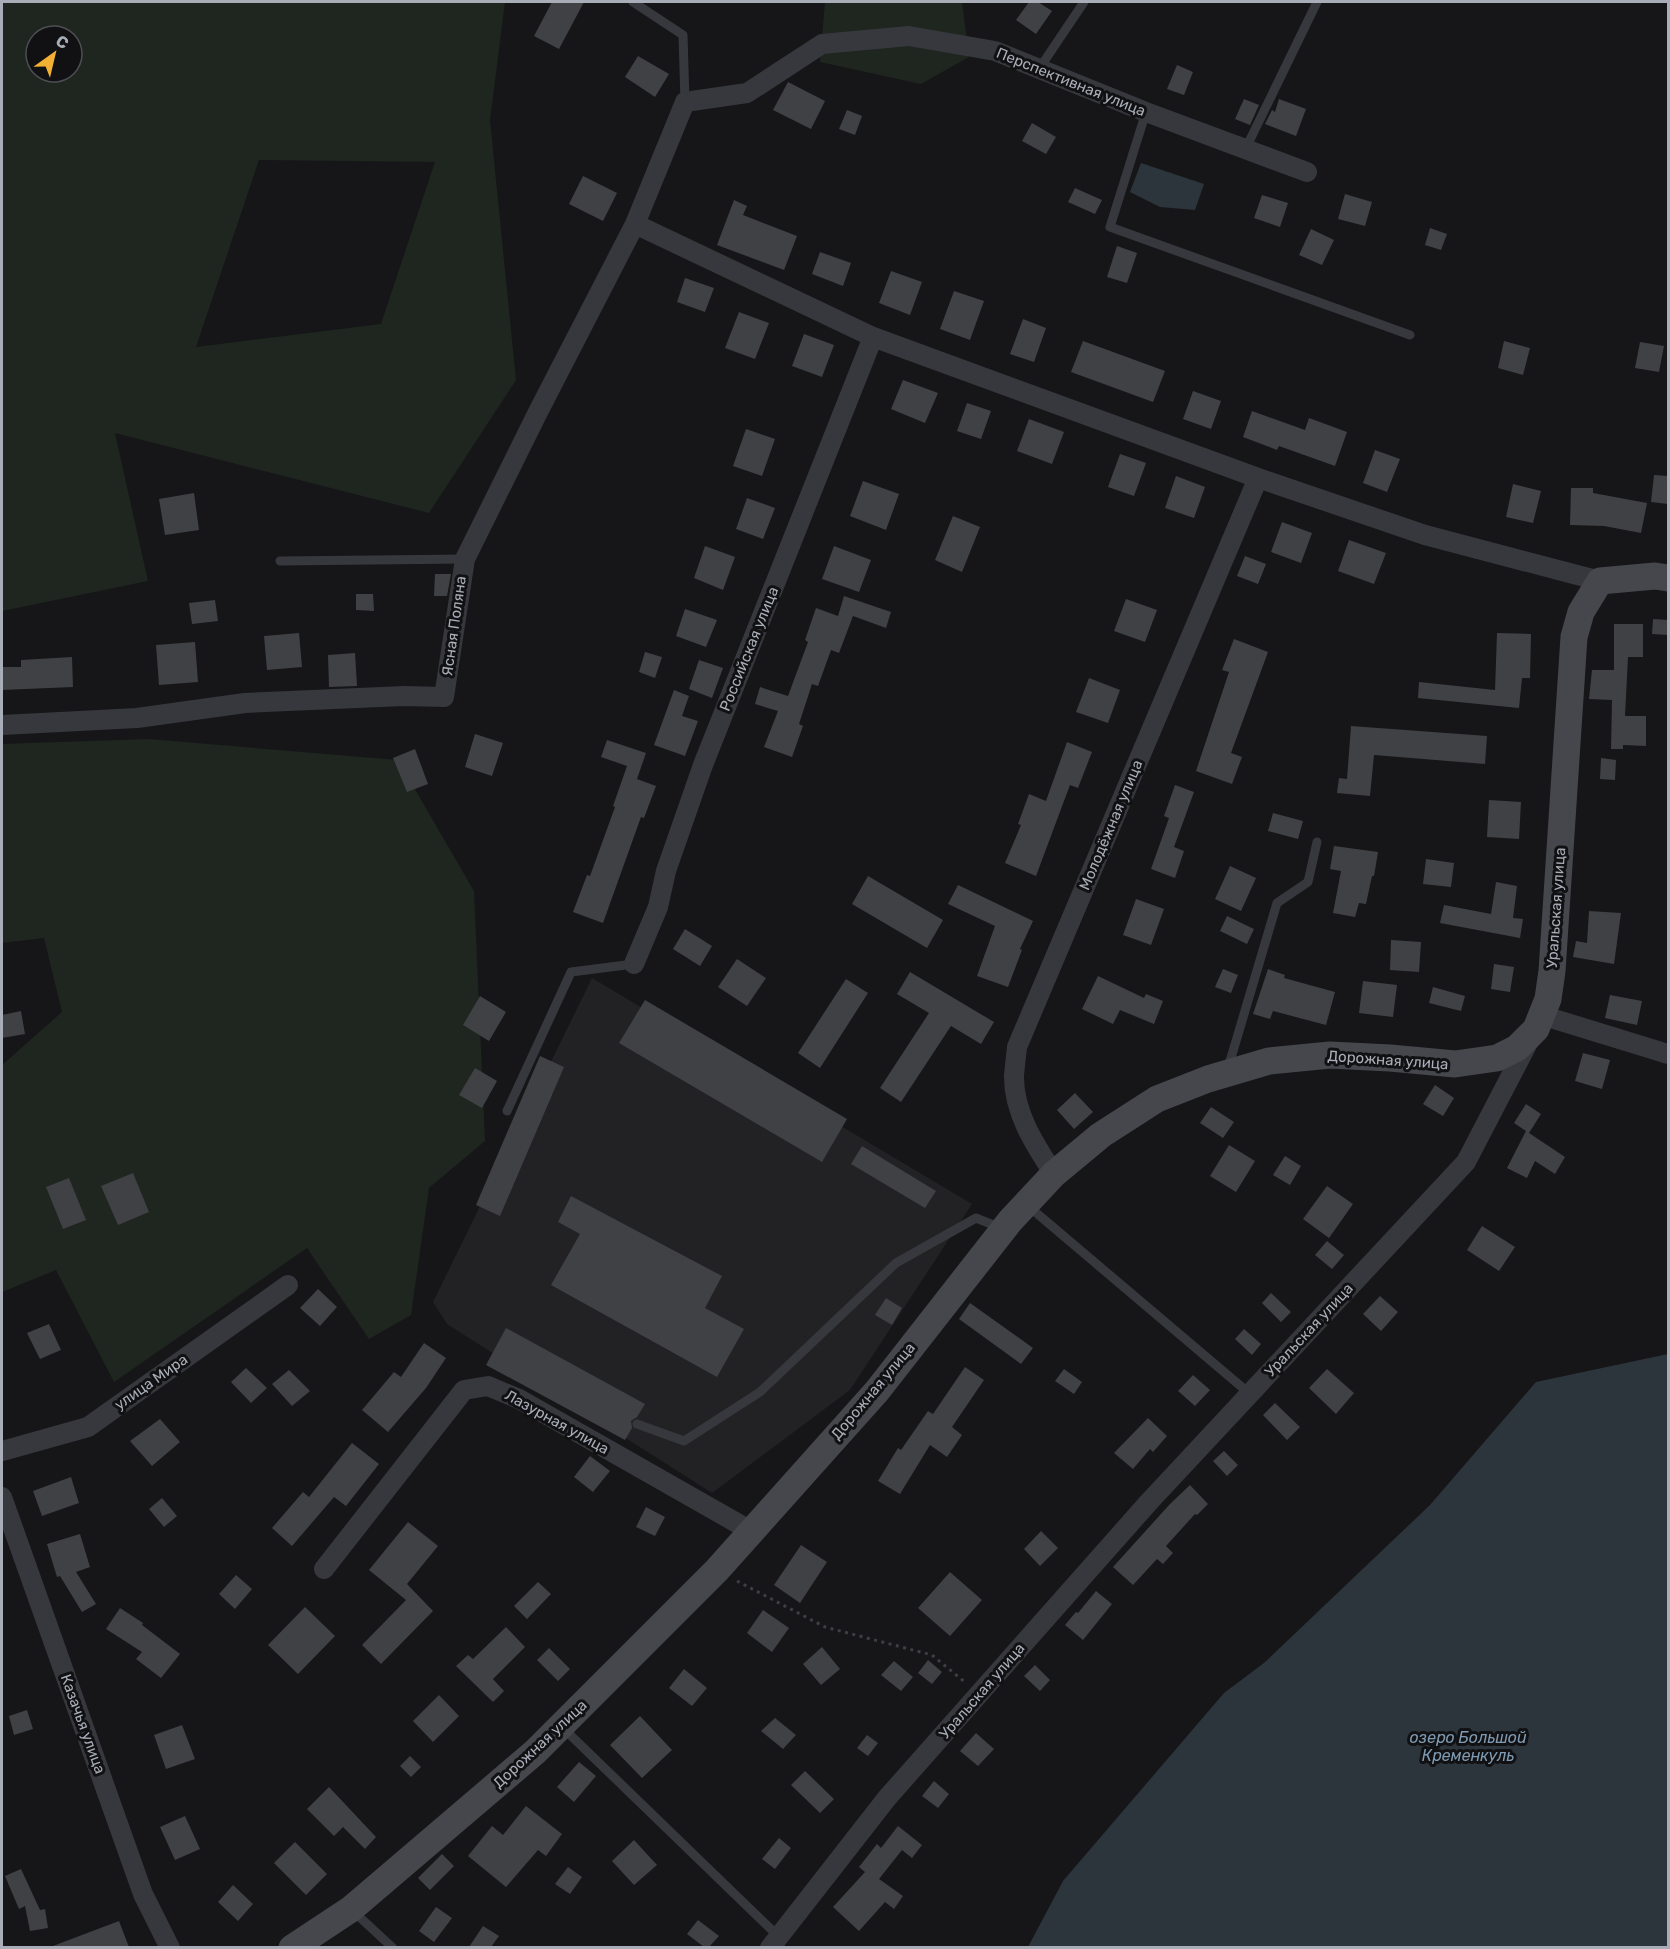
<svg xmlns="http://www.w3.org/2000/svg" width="1670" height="1949" font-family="Rubik,sans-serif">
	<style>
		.built { fill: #222225 }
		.green { fill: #1e261f; fill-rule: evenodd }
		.water { fill: #2c353c }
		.building { fill: #404145 }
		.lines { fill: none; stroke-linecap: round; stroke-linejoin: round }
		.path { stroke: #3d3f44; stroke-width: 3; stroke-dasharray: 3 4.5; stroke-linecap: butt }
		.lane { stroke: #37383d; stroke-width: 9 }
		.street { stroke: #37383d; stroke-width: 20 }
		.secondary { stroke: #45474d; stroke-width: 27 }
		.labels { text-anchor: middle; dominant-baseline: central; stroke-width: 6; stroke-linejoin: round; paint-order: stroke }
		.street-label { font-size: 15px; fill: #a8adb8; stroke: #111113 }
		.water-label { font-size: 16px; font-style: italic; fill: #7f9bb3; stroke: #111113 }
	</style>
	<rect width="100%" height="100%" fill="#161618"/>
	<!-- built -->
	<path class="built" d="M592,978L972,1204L850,1390L712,1493L447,1324L433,1302Z"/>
	<!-- green -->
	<path class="green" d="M2,2H505L490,120L516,380L429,513L115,433L148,581L2,611ZM36,36H72V72H36ZM259,160L435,162L381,324L196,347Z
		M825,2H962L969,57L921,84L820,62Z
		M148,739L398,760L474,891L485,1141L429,1188L411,1315L369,1339L307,1248L114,1382L56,1270L2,1292V1065L62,1012L44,938L2,943V744Z"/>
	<!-- water -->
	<path class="water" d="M1141,163L1204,184L1195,210L1160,207L1130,192Z
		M1668,1354V1947H1028L1063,1881L1224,1693L1264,1663L1430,1505L1536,1382Z"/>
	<!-- building -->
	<path class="building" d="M552,2H584L559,49L534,36Z
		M1029,2H1038L1052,11L1036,34L1016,20Z
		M638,56L669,74L655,97L625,77Z
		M1177,65L1193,72L1184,95L1167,89Z
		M788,82L825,101L811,129L773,110Z
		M1244,99L1259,105L1250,125L1235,119Z
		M1279,99L1306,109L1296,136L1265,124L1272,110L1275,112Z
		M847,110L862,116L855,135L839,129Z
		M1032,123L1056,137L1046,154L1022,141Z
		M583,176L617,193L603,221L569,204Z
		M1075,188L1102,200L1095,214L1068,202Z
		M1345,194L1372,202L1365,226L1338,219Z
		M1262,195L1288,203L1280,227L1254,218Z
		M734,200L747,206L743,215L797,236L784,270L717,245Z
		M1430,228L1447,234L1441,250L1425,245Z
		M1311,229L1334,240L1322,265L1299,255Z
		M1117,246L1137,253L1127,283L1107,277Z
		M820,252L851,263L843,286L812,274Z
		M891,271L922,282L910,315L879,303Z
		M685,278L714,288L705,312L677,302Z
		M954,291L984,301L970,340L940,329Z
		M739,312L769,323L755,359L725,348Z
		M1023,319L1046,328L1034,362L1010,354Z
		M804,334L834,345L822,377L792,366Z
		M1083,341L1165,371L1153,402L1071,372Z
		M1504,341L1530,348L1523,375L1498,368Z
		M1640,342L1664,346L1659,372L1635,368Z
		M903,380L938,393L925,423L891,409Z
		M1193,391L1221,401L1211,429L1183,419Z
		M967,403L991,411L981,439L957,431Z
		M1252,411L1305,430L1309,418L1347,432L1335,466L1279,446L1277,450L1243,437Z
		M1029,419L1064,432L1052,464L1017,451Z
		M746,429L775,439L762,476L733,466Z
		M1375,450L1400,459L1387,492L1363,483Z
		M1120,454L1146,463L1134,496L1108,487Z
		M1654,475L1668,476V504L1651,502Z
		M1176,476L1205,487L1194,518L1165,508Z
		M863,481L899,494L886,530L850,516Z
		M1513,484L1541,491L1533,523L1506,517Z
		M1571,488H1593V493L1647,503L1641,533L1604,526L1570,525Z
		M194,493L199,530L165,535L159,499Z
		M747,498L775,508L763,539L736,529Z
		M953,516L980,527L962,572L935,560Z
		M1282,522L1312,533L1301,563L1271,552Z
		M1349,540L1386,553L1374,584L1338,571Z
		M705,546L735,557L723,590L694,578Z
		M834,546L871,560L859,592L822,579Z
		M1245,556L1266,564L1258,584L1237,576Z
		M435,574H451L447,596H434Z
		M356,594H373L374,611L356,610Z
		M844,596L891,612L886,628L853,616L839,653L831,650L818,686L812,684L799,724L803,726L792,757L764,747L778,711L755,704L760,687L788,696L808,642L805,640L816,608L838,616Z
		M1126,599L1157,610L1145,642L1114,631Z
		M215,600L218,621L192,624L189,603Z
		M685,609L717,620L706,647L676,636Z
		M1653,619L1668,620V635L1652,634Z
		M1614,624H1643V657H1628L1625,716H1646V746L1623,745V749H1611L1612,700L1589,699L1592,670H1614Z
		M299,633L302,667L267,670L264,636Z
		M1497,633L1531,634L1530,678H1522L1519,708L1418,698L1419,682L1495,690Z
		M1234,639L1268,652L1231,753L1242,757L1232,784L1196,771L1229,672L1222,670Z
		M195,642L198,682L159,685L156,645Z
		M645,652L662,657L655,678L639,672Z
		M355,653L357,686L329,687L328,655Z
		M72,657L73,687L2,690V667H21V660Z
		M699,660L723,668L712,698L689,689Z
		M1089,678L1120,690L1108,723L1076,712Z
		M674,690L689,696L682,716L698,721L685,756L654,745Z
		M1351,726L1487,736L1485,764L1374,755L1370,796L1337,793L1339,778L1347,779Z
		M475,734L503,743L492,776L465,767Z
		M607,740L646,753L637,779L656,786L644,818L641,817L603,923L573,912L587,875L590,876L615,807L613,806L627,766L601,757Z
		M1067,742L1092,752L1078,788L1070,785L1036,876L1005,863L1021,825L1018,824L1029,794L1046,801Z
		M415,749L428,784L407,792L393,758Z
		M1601,758L1616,760L1615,780L1600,779Z
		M1175,785L1194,792L1174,847L1184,851L1175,878L1151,869L1169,818L1164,816Z
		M1489,800L1521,802L1519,839L1487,837Z
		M1273,813L1303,821L1298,839L1268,831Z
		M1334,846L1378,852L1374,876H1372L1366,904L1359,903L1355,917L1333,913L1341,871L1330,869Z
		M1426,859L1454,863L1451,887L1423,884Z
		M1230,866L1256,878L1241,911L1215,899Z
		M868,876L943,920L927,948L852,904Z
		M1496,882L1517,886L1513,918L1523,919L1520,938L1440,923L1444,905L1491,914Z
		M958,885L1033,921L1020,949L1022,950L1008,987L977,976L995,926L948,904Z
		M1136,899L1164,909L1151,945L1123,935Z
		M1589,911L1621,913L1614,964L1573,957L1576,941L1587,943Z
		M1227,916L1254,929L1247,944L1220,931Z
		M685,929L712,946L700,966L673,949Z
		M1391,940L1421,942L1419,972L1390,970Z
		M737,959L766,978L747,1006L718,987Z
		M1494,964L1514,967L1510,992L1491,989Z
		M1223,969L1238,975L1231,993L1215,987Z
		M1268,969L1285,975L1284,978L1335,992L1326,1025L1273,1011L1270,1019L1253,1014Z
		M910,972L994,1022L981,1044L951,1026L901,1102L880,1088L929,1013L897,994Z
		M1098,976L1144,998L1146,994L1163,1001L1154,1024L1120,1010L1113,1024L1082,1009Z
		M846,979L868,993L820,1068L798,1053Z
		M1363,981L1397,985L1393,1017L1359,1013Z
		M1433,987L1465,996L1461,1011L1429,1003Z
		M1610,995L1642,1001L1637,1025L1605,1018Z
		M480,996L506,1012L489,1041L463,1025Z
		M645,1000L847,1119L822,1162L619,1043Z
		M21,1011L25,1034L2,1038V1015Z
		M1583,1053L1610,1060L1602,1089L1575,1081Z
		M540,1056L564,1067L500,1216L476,1205Z
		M475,1068L497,1081L482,1108L459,1095Z
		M1435,1085L1454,1098L1443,1116L1423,1104Z
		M1075,1093L1093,1112L1074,1129L1057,1110Z
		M1526,1104L1541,1114L1529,1133L1565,1157L1555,1174L1535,1161L1527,1178L1507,1168L1526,1131L1514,1123Z
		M1211,1107L1234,1122L1223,1138L1200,1123Z
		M1229,1145L1255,1161L1236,1192L1210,1176Z
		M862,1146L936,1191L925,1208L851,1164Z
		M1285,1156L1301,1166L1290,1185L1273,1175Z
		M133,1173L149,1212L118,1225L101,1186Z
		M69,1178L86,1220L63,1229L46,1187Z
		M1327,1186L1353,1204L1329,1238L1303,1219Z
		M571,1196L722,1276L705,1308L744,1329L717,1377L551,1285L580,1234L558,1222Z
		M1482,1226L1515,1247L1499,1271L1467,1250Z
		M1327,1241L1344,1255L1332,1269L1315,1255Z
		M318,1289L337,1307L320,1326L300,1308Z
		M1271,1293L1291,1312L1281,1322L1262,1303Z
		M1380,1296L1398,1312L1381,1331L1363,1314Z
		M886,1298L902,1308L892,1325L875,1315Z
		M970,1303L1033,1348L1021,1364L959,1319Z
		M49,1324L61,1350L40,1359L27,1333Z
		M506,1328L645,1404L637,1417L631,1421L632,1428L625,1440L486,1365Z
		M1244,1329L1261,1344L1252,1355L1235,1339Z
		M424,1343L446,1358L426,1388L388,1432L362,1410L394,1372L401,1377Z
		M965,1367L984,1380L952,1427L962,1435L947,1457L930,1445L900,1494L878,1481L898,1448L901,1450L928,1411L933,1414Z
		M246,1368L267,1388L251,1403L231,1382Z
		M1064,1369L1082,1382L1074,1394L1055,1381Z
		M1327,1369L1354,1393L1336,1414L1309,1388Z
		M289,1370L310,1391L292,1406L272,1384Z
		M1193,1375L1210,1390L1195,1406L1178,1391Z
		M1275,1403L1300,1427L1287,1440L1263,1415Z
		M1148,1418L1167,1436L1153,1452L1150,1449L1133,1469L1114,1453Z
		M160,1419L180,1442L152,1466L130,1441Z
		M352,1443L379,1464L346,1506L334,1497L292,1546L272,1528L303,1492L309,1497Z
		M1224,1451L1238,1465L1227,1476L1213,1461Z
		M590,1456L610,1471L593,1492L574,1477Z
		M71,1477L79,1503L42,1516L33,1491Z
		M1190,1485L1208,1504L1197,1515L1195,1514L1166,1546L1173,1553L1163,1564L1157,1559L1133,1585L1113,1567L1170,1504Z
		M162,1498L177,1516L164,1527L149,1509Z
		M646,1507L665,1517L655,1536L636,1527Z
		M408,1522L438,1546L407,1584L433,1611L381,1664L362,1645L406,1600L369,1570Z
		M1041,1531L1058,1548L1040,1566L1024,1549Z
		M80,1534L90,1567L76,1572L96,1604L82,1612L60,1576L57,1577L47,1544Z
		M801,1545L827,1562L800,1603L774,1585Z
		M950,1572L982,1600L950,1636L918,1608Z
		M236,1575L252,1589L235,1609L219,1594Z
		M538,1582L551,1594L527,1619L514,1606Z
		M1096,1591L1112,1604L1083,1640L1065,1625L1076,1612L1078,1613Z
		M305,1607L335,1636L298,1674L268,1645Z
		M120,1608L143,1623L142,1625L180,1654L161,1678L136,1659L142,1652L106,1629Z
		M763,1610L789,1628L772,1652L747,1633Z
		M506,1627L525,1647L493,1679L504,1691L493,1702L456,1666L468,1655L473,1659Z
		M822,1647L840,1669L821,1685L803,1664Z
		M549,1648L570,1669L558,1681L537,1660Z
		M928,1660L942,1672L932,1684L918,1673Z
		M894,1661L913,1677L901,1691L881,1675Z
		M1035,1665L1050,1680L1040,1691L1024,1676Z
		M684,1669L707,1688L692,1706L669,1688Z
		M439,1695L459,1716L433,1742L413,1721Z
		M27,1710L33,1729L14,1735L9,1716Z
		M640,1716L672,1750L642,1778L610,1745Z
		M775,1718L796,1735L783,1749L761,1731Z
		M182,1725L195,1759L166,1769L154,1735Z
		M976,1733L994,1749L978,1766L960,1751Z
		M867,1735L878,1743L868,1756L857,1748Z
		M410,1756L421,1767L411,1777L400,1766Z
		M579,1762L596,1776L574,1802L557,1787Z
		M805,1771L834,1799L820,1813L791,1785Z
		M934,1781L949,1794L938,1808L922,1796Z
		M329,1787L376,1837L365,1849L343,1827L334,1836L307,1809Z
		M526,1806L562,1834L546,1856L538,1850L506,1887L468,1856L492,1826L503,1835Z
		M185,1816L200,1849L175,1860L160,1827Z
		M898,1826L922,1845L912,1858L902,1850L879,1879L903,1896L894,1909L885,1902L859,1931L833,1907L865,1872L859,1867L877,1844L881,1848Z
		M779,1838L791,1848L775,1869L762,1859Z
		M634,1840L657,1865L634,1885L612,1861Z
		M295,1842L327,1874L306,1895L274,1863Z
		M442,1854L454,1866L430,1890L418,1878Z
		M568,1867L582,1877L570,1894L555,1884Z
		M21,1869L40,1910L45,1909L48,1928L30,1931L25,1906L19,1909L5,1876Z
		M233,1885L253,1904L238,1921L218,1902Z
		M436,1907L452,1918L434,1942L419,1931Z
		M698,1920L719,1936L709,1947H704L687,1934Z
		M119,1921L129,1947H53V1946Z
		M483,1926L499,1936L491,1947H469Z"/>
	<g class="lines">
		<!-- path -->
		<path class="path" d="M737,1581L825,1627L932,1655L966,1683"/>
		<!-- lane -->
		<path class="lane" d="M633,2L683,35L685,102
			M1039,69L1084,2
			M1146,112L1110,227L1410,335
			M1246,148L1317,2
			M280,561L465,559
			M1228,1068L1277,903L1308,882L1317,842
			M507,1111L571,972L634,964
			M1027,1205L1250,1394
			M637,1424L684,1441L760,1392L896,1263L976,1218L1001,1228
			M563,1728L779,1937
			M353,1911L393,1948"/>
		<!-- street -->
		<path class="street" d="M635,224L873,337L1258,478L1425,535L1600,581
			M2,725L137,718L245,703L404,696L444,697L465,559L538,412L635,224L685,102L747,93L822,44L909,36L995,51L1146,112L1307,172
			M634,964L658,907L666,871L703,765L873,337
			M1541,1015L1668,1054
			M1054,1174C1035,1145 1013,1112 1014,1075C1015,1066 1016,1057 1017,1047L1258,478
			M2,1451L88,1427L288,1285
			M2,1497L143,1894L170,1948
			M324,1569L464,1390L488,1386L519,1399L751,1531
			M770,1948L887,1798L1148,1503L1466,1162L1530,1039"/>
		<!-- secondary -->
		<path class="secondary" d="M292,1948L351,1909L535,1752L717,1570L877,1391L1010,1221L1054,1174L1101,1135L1157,1099L1208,1079L1269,1061L1330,1055L1390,1058L1455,1064L1497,1058L1517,1048L1536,1029L1548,999L1552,971L1574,637L1581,612L1600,581L1655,576L1668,578"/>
	</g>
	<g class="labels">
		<!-- street labels -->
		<g class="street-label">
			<text transform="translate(1071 82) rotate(22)">Перспективная улица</text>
			<text transform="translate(454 626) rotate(-82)">Ясная Поляна</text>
			<text transform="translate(749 649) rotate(-68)">Российская улица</text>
			<text transform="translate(1111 825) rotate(-67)">Молодёжная улица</text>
			<text transform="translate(1556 908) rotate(-86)">Уральская улица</text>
			<text transform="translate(1388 1060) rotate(4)">Дорожная улица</text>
			<text transform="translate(1309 1330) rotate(-47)">Уральская улица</text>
			<text transform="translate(151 1382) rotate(-35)">улица Мира</text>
			<text transform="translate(873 1391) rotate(-50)">Дорожная улица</text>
			<text transform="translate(557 1422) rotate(29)">Лазурная улица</text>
			<text transform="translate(982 1691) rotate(-49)">Уральская улица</text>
			<text transform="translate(83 1724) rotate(70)">Казачья улица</text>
			<text transform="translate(540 1744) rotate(-43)">Дорожная улица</text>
		</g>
		<!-- water labels -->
		<g class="water-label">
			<text x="1468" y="1737">озеро Большой<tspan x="1468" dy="18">Кременкуль</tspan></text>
		</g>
	</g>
	<!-- border -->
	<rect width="1670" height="1949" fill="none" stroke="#a8adb8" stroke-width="6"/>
	<!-- north arrow -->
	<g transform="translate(54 54) rotate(34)"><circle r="28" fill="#111113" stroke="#4d4f55" stroke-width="1.5"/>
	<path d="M0-4.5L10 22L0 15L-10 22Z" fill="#f2b134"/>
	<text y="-9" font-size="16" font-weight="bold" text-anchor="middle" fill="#a8adb8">С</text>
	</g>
</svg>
